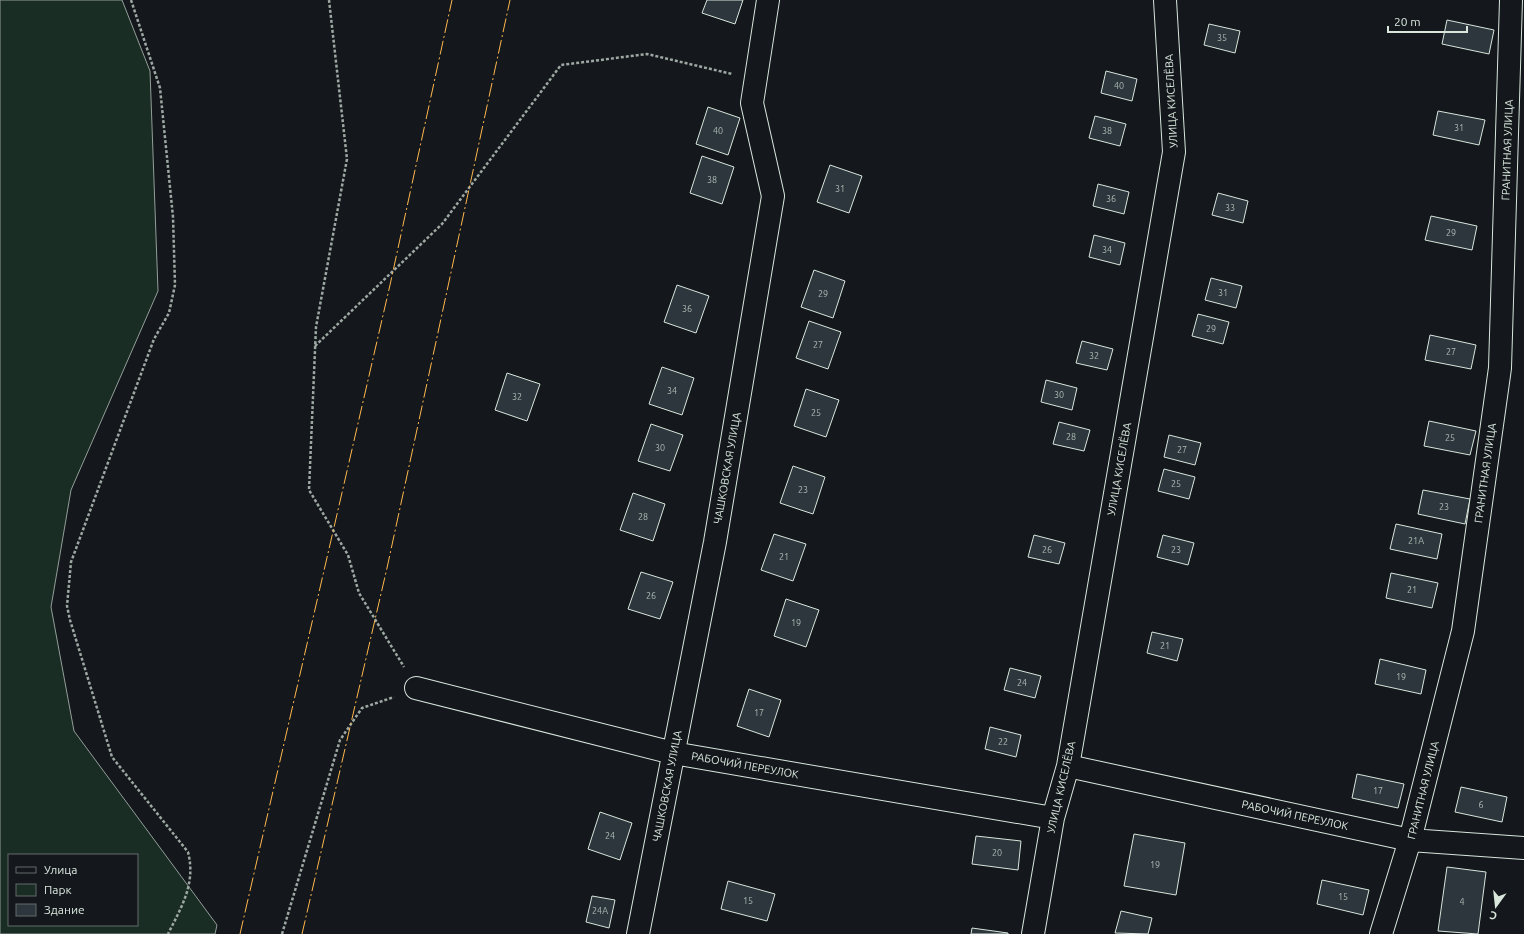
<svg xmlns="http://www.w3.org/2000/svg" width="1524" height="934" font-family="Ubuntu,sans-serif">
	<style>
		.green { fill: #1a2d24; stroke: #939e99; fill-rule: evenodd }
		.building { fill: #2c363c; stroke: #d8e6dc }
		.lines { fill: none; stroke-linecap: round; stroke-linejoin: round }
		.street-casing { stroke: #d8e6dc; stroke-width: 24 }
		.path { stroke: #9da8a2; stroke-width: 2.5; stroke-dasharray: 3 2; stroke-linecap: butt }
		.street { stroke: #14181c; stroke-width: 22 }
		.power { stroke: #ffb74d; stroke-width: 1; stroke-dasharray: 14 3 2 3; stroke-linecap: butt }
		.labels { text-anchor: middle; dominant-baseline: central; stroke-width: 3; stroke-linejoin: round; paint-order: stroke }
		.number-label { font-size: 9px; fill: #adbab4 }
		.street-label { font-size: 11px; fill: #d8e6dc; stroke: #14181c }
	</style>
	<rect width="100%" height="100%" fill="#14181c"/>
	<!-- green -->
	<path class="green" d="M0,0H122L150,71L158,291L71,490L51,607L74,731L217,925L215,934H0ZM9,855H137V925H9Z"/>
	<!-- building -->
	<path class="building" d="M707,0H743L735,24L702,13Z
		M1447,20L1494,30L1489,54L1442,44Z
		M1209,24L1240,31L1235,53L1204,45Z
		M1106,71L1137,79L1132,101L1101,93Z
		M708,107L740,118L728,155L696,144Z
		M1438,111L1485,120L1479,145L1433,135Z
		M1095,116L1126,124L1120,146L1089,138Z
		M702,156L734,167L722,204L690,193Z
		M830,165L862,176L849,213L817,202Z
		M1098,184L1129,192L1124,214L1093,206Z
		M1218,193L1248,201L1243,223L1212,215Z
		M1431,216L1477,226L1472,250L1425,240Z
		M1094,235L1125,243L1120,265L1089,257Z
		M814,270L845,281L833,318L801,307Z
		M1211,278L1242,286L1236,308L1205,300Z
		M677,285L709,296L696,333L664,322Z
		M1198,314L1229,322L1223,344L1192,336Z
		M809,321L841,332L828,369L796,358Z
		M1430,335L1476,345L1471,369L1425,360Z
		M1082,341L1113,349L1107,370L1076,363Z
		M662,367L694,378L682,415L649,404Z
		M507,373L540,384L527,421L495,410Z
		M1046,380L1077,388L1072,410L1041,402Z
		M806,389L839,400L826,437L794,426Z
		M1429,421L1476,431L1470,455L1424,446Z
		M1059,422L1090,430L1084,451L1053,444Z
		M651,424L683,435L670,471L638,461Z
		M1169,435L1201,443L1195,465L1164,457Z
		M793,466L825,477L813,514L780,503Z
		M1164,469L1195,477L1189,499L1158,491Z
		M1423,490L1470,499L1465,524L1418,514Z
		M633,493L665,504L653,541L620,530Z
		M1396,524L1442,534L1437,559L1390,549Z
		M774,534L806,544L793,581L761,570Z
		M1034,535L1065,543L1059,564L1028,557Z
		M1163,535L1194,543L1188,565L1157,557Z
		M641,572L673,582L660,619L628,609Z
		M1391,573L1438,583L1432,608L1386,598Z
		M786,599L819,610L806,647L774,636Z
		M1152,632L1183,639L1177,661L1147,653Z
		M1380,659L1426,670L1421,694L1375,684Z
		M1010,668L1041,676L1035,698L1004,690Z
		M749,689L781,700L769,737L737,726Z
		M990,727L1021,735L1016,757L985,749Z
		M1357,774L1404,784L1398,808L1352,798Z
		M1461,787L1507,797L1502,822L1455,812Z
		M600,812L632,823L620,860L588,849Z
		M1134,834L1185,843L1176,895L1124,886Z
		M976,836L1021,841L1018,870L972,864Z
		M1447,867L1486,872L1478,934L1438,931Z
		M1322,880L1369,890L1363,915L1317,904Z
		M728,881L775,894L767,921L721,909Z
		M592,896L615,900L609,928L586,922Z
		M1121,911L1152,918L1148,934L1115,933Z
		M972,928L1008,933V934H971Z"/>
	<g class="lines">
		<!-- street casing -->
		<g class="street-casing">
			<path id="street" d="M416,688L673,753L1053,818
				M1068,766L1410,840L1524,848
				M638,934L715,542L773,196L752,103L768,0
				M1033,934L1053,818L1068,766L1174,152L1165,0
				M1381,934L1410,840L1463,631L1500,368L1511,0"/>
		</g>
		<!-- path -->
		<path class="path" d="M131,0L160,88L173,217L175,285L169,313L154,339L71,562L67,606L70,620L112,757L188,852C196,883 182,906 168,934
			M329,0L347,159L316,327L309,490L348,555L359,593L404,667
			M315,346L442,224L561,65L647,54L732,74
			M282,934L340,740L362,708L394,697"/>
		<!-- street -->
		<use href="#street" class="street"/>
		<!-- power -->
		<path class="power" d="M240,934L390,285L452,0
			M302,934L387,568L510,0"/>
	</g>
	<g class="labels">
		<!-- number labels -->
		<g class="number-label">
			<text x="1222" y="38">35</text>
			<text x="1119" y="86">40</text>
			<text x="1459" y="128">31</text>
			<text x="718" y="131">40</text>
			<text x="1107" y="131">38</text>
			<text x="712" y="180">38</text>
			<text x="840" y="189">31</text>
			<text x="1111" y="199">36</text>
			<text x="1230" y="208">33</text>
			<text x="1451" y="233">29</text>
			<text x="1107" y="250">34</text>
			<text x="1223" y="293">31</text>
			<text x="823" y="294">29</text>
			<text x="687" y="309">36</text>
			<text x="1211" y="329">29</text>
			<text x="818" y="345">27</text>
			<text x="1451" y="352">27</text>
			<text x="1094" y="356">32</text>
			<text x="672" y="391">34</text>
			<text x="1059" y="395">30</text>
			<text x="517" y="397">32</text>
			<text x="816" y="413">25</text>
			<text x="1071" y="437">28</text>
			<text x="1450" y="438">25</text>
			<text x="660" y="448">30</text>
			<text x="1182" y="450">27</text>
			<text x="1176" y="484">25</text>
			<text x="803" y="490">23</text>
			<text x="1444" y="507">23</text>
			<text x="643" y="517">28</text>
			<text x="1416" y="541">21А</text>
			<text x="1047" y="550">26</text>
			<text x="1176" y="550">23</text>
			<text x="784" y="557">21</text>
			<text x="1412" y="590">21</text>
			<text x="651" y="596">26</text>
			<text x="796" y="623">19</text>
			<text x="1165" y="646">21</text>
			<text x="1401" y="677">19</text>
			<text x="1022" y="683">24</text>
			<text x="759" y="713">17</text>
			<text x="1003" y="742">22</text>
			<text x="1378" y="791">17</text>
			<text x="1481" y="805">6</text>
			<text x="610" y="836">24</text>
			<text x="997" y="853">20</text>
			<text x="1155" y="865">19</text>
			<text x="1343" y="897">15</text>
			<text x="748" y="901">15</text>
			<text x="1462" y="902">4</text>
			<text x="600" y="911">24А</text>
		</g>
		<!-- street labels -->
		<g class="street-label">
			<text transform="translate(1171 101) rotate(-93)">УЛИЦА КИСЕЛЁВА</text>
			<text transform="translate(1507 150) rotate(-88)">ГРАНИТНАЯ УЛИЦА</text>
			<text transform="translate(727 468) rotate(-80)">ЧАШКОВСКАЯ УЛИЦА</text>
			<text transform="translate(1119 469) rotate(-80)">УЛИЦА КИСЕЛЁВА</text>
			<text transform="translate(1485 473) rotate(-82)">ГРАНИТНАЯ УЛИЦА</text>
			<text transform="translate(745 765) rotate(10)">РАБОЧИЙ ПЕРЕУЛОК</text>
			<text transform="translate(667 786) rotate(-79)">ЧАШКОВСКАЯ УЛИЦА</text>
			<text transform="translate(1061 787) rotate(-77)">УЛИЦА КИСЕЛЁВА</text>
			<text transform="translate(1423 790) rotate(-76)">ГРАНИТНАЯ УЛИЦА</text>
			<text transform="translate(1295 815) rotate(12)">РАБОЧИЙ ПЕРЕУЛОК</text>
		</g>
	</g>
	<!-- legend -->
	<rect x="8" y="854" width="130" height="72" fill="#14181c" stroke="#626a69"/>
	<rect x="16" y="867" width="20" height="6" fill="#14181c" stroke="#626a69"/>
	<text x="44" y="874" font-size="12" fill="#d8e6dc">Улица</text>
	<rect x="16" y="884" width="20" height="12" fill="#1a2d24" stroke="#626a69"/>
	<text x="44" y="894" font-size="12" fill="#d8e6dc">Парк</text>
	<rect x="16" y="904" width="20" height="12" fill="#2c363c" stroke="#626a69"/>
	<text x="44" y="914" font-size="12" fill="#d8e6dc">Здание</text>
	<!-- north arrow -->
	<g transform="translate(1496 906) rotate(195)" stroke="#14181c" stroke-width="3" paint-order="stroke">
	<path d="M0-3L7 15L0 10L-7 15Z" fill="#d8e6dc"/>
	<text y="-6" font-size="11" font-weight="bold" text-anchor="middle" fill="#d8e6dc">С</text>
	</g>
	<!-- scale -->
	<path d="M1388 26v6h79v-6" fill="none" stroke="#d8e6dc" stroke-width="2"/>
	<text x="1394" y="26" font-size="12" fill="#d8e6dc" stroke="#14181c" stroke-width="3" paint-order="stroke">20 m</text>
</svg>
